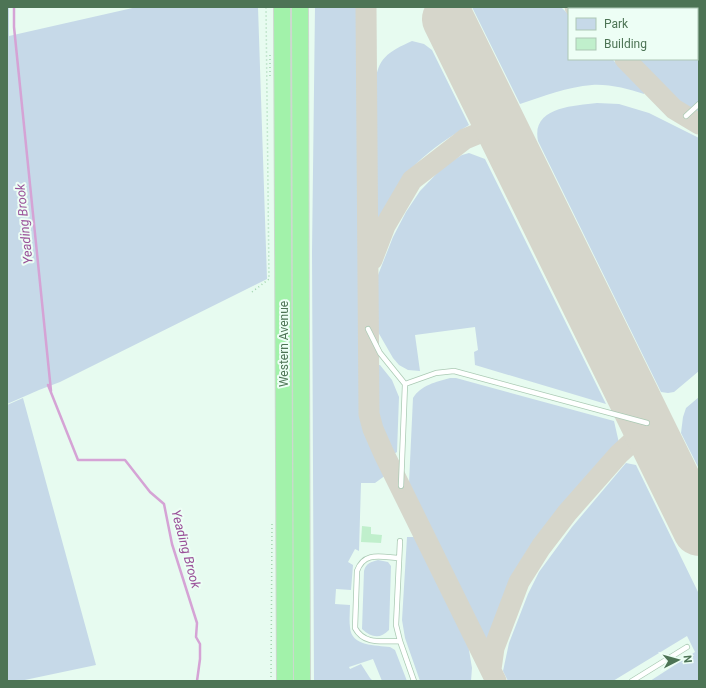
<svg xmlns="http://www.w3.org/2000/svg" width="706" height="688" font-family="Roboto,sans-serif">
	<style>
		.green { fill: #c6d9e8 }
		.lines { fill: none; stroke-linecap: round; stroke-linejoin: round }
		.stream { stroke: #d5a3d5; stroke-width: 2.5 }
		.taxiway { stroke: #d6d6cb; stroke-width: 21 }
		.runway { stroke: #d6d6cb; stroke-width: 52 }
		.building { fill: #c0efcc }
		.lane-casing { stroke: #abcab4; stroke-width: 6 }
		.highway-casing { stroke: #cdd8cf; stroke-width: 18 }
		.path { stroke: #a3d4af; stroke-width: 1.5; stroke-dasharray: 1 3; stroke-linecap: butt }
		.lane { stroke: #fff; stroke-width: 4.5 }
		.highway { stroke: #a2f2aa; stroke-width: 16 }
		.labels { text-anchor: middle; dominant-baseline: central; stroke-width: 4; stroke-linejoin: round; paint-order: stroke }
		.street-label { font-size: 12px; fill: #4d7455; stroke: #edfef5 }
		.water-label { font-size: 13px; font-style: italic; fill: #9a5199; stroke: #edfef5 }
	</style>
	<rect width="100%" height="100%" fill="#e7fbf0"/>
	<!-- green -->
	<path class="green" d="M7,7H9V36L137,7H258L267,279L60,382L39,390L7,404Z
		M315,7H358L361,408C364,433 374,453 386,475L375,483H361L359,551L355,549L348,562L353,565L351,590L336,589L335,604L350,605C350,612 349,620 350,627C351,647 376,645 390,647L395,650L407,681H382L373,659L349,667L350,669L361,664L370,678L373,681H314L312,252Z
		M472,7H561L569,15V59H612L644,91V94C628,89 610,84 592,85C567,87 544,96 520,104Z
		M588,7H681L682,9H590Z
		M697,39L699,43V116L683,106L638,59H697Z
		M412,41L424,44L432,50L469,125C451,136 431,149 416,164C400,181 390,204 378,224L376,223L375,86C377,58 388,52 412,41Z
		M597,103L619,104L649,113L699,138V371L674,392L668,393L661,392L538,141C531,107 573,106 597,103Z
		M469,153L485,159L606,404L475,365L474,352L478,350L475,327L415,335L420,371L408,370L399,365L393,358L378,332V275L393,237L406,212L420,191L445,165L462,155Z
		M377,365H380L392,380L399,397L397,452L394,454L383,430L379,413Z
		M450,378H456L614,421L619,443L532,543C511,573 499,607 487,641L409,483L413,398C421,385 436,382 450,378Z
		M699,397V469L681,433L683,417L686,408Z
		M23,398L96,665L20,681H7V405Z
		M626,463L636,465L699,594V681H650L695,652L687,636L613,681H508L503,671L509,643L528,594L539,572L572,527Z
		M407,537H416L468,644L472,668L471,681H420L405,638L402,620Z
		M378,560L388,562L391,566L389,630C380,639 372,638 362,629L364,571C366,563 371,562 378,560Z"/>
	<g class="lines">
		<!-- stream -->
		<path class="stream" d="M14,7V27L51,391
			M48,385L78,460H125L150,492L164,504L172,544L197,623L196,637L200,644V659L197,681"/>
		<!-- taxiway -->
		<path class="taxiway" d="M366,7L369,414L373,429L384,454L496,681
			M442,7L448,19
			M575,7L577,9
			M625,59L674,109L699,124
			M372,260L385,226L412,180L465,139L482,132H492L499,135L511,148
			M491,669L494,648L519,582L541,547L567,513L619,454L631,443L641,441L648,443L654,446L662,453"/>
		<!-- runway -->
		<path class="runway" d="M448,19L699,530"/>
	</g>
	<!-- building -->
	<path class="building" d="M362,526L371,527V534L382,535L381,543L361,542Z"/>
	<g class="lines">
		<!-- lane casing -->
		<g class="lane-casing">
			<path id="lane" d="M686,116L699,104
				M368,329L380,353L405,384L401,486
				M405,384L436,373L454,371L647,423
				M400,541L396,625L400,641L414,681
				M399,558C381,557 364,551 357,571L355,628C364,645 382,641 400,641
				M632,681L687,647"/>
		</g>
		<!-- highway casing -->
		<g class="highway-casing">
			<path id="highway" d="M282,7L285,681
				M300,7L302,681"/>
		</g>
		<!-- path -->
		<path class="path" d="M270,55V77
			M252,292L269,279L266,7
			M271,681L272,523"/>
		<!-- lane -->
		<use href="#lane" class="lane"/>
		<!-- highway -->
		<use href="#highway" class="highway"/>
	</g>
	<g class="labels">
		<!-- street labels -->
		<g class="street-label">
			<text transform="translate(284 344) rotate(-90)">Western Avenue</text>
		</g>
		<!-- water labels -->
		<g class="water-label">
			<text transform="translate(24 224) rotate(-96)">Yeading Brook</text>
			<text transform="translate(186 549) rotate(75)">Yeading Brook</text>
		</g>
	</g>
	<!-- border -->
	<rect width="706" height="688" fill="none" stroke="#4d7455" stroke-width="16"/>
	<!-- legend -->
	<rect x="568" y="8" width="130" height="52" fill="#edfef5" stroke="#adc7b5"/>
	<rect x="576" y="18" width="20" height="12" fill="#c6d9e8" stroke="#adc7b5"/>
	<text x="604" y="28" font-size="12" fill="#4d7455">Park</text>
	<rect x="576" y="38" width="20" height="12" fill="#c0efcc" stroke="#adc7b5"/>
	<text x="604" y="48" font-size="12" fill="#4d7455">Building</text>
	<!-- north arrow -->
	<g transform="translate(678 660) rotate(84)" stroke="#edfef5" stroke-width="3" paint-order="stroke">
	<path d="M0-3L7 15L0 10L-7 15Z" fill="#4d7455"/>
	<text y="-6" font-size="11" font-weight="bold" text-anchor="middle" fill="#4d7455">N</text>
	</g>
</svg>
